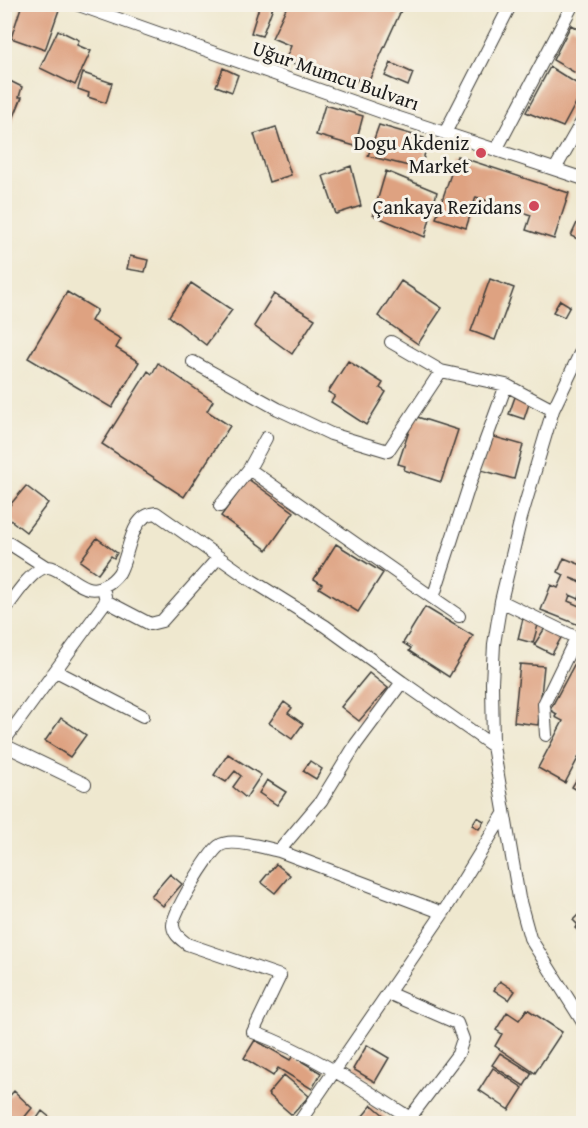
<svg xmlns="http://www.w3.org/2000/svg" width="588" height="1128" font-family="'Gentium Book Plus',serif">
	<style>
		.building { fill: #dea281 }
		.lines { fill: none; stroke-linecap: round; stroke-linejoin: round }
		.minor-casing { stroke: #3c3b37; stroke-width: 14 }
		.minor { stroke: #fff; stroke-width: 12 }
		.poi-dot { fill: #d1495b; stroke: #f7f3e8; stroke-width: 2 }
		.labels { text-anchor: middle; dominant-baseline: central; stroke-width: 6; stroke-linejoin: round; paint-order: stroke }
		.street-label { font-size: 20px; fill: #1c1c1c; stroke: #f7f3e8 }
		.poi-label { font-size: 20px; fill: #1c1c1c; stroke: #f7f3e8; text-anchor: end }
	</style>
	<rect width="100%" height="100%" fill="#f7f3e8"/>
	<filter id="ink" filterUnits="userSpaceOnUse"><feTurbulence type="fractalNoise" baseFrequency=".0167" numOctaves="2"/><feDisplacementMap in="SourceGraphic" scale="12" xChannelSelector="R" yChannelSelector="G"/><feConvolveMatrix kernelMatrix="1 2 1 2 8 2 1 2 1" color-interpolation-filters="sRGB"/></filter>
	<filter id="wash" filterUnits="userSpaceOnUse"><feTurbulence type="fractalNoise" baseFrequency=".008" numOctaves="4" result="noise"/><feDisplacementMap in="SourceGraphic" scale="24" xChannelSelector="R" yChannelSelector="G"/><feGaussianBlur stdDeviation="1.35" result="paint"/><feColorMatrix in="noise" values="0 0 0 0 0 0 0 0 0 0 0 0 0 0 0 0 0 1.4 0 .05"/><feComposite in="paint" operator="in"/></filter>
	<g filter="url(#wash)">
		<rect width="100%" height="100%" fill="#efe8cf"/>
		<g id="blocks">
			<!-- building -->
			<path class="building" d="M22,4H61L45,50L11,38Z
				M260,4H274L262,36L251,33Z
				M288,4H404L367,85L359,78L352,85L285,61L291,46L272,38Z
				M571,25L584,33V78L553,60Z
				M58,30L79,40L77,45L91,51L75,85L40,68Z
				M391,63L413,73L408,86L385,76Z
				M550,67L584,88L563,127L526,112Z
				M223,68L238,75L232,92L216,86Z
				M83,73L112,83L106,103L88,97L89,93L78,89Z
				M4,78L22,87L19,97H22L5,139Z
				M325,105L363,116L355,146L316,135Z
				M379,125L424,138L422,147L426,148L421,169L368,156Z
				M276,127L291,175L269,182L254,134Z
				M457,156L569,193L554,239L526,230L531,215L476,197L466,228L436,218Z
				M351,166L361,206L336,214L323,176Z
				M386,171L437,192L425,237L373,215Z
				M584,208V242L571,236Z
				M130,256L148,260L145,272L127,269Z
				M490,279L514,288L495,340L471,331Z
				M401,281L442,308L418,344L378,316Z
				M191,283L232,310L206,345L169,316Z
				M67,292L97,310L91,321L121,339L116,348L139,362L112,408L28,358Z
				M274,294L315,319L292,354L254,326Z
				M560,300L570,306L564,317L553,312Z
				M348,361L383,383L380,388L386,392L366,425L331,402L335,396L328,392Z
				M158,363L213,401L207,411L230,426L184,497L102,444L148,371L152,374Z
				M515,397L530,401L524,419L509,414Z
				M414,416L458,430L441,482L404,470L405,466L398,464Z
				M491,436L523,445L514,479L481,470Z
				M248,479L294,512L267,550L221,516Z
				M26,486L48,503L26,532L4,515V512Z
				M97,538L117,553L114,558L111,556L98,574L80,561Z
				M336,544L383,573L358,612L319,588L322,584L314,579Z
				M564,558L584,566V583L570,578L584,584L579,599L570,595L568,601L584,608V627L541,610L551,585L558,588L564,575L558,572Z
				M425,607L473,636L449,677L409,651L411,648L403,643Z
				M523,618L538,625L533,643L518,639Z
				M545,628L562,636L552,654L534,645Z
				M575,663L584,668V747L565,783L538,768L563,721L555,717L557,714L550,710Z
				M520,664L544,666L538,725L514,722Z
				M369,673L388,688L359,721L341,707Z
				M284,702L292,708L288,713L303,724L292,739L269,723Z
				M4,713L11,716L4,727Z
				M61,718L86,735L70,757L45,741Z
				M228,754L261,775L246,798L233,787L241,776L235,771L226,782L214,775Z
				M310,761L322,769L316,779L303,771Z
				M584,767V784L579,791L572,787Z
				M267,780L286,792L277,805L259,793Z
				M477,817L484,821L479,829L472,825Z
				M276,864L290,875L275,893L261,882Z
				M170,874L182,884L163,906L151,896Z
				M584,909V936L575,928L578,925L573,920Z
				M500,981L515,991L509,1000L494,990Z
				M527,1009L562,1032L535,1073L495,1046L502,1034L496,1030L507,1012L519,1020Z
				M255,1040L290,1060L293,1056L321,1073L312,1089L278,1068L273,1076L244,1058Z
				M367,1045L389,1058L375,1082L353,1069Z
				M500,1053L532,1073L524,1086L492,1065Z
				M493,1068L523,1088L509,1110L479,1090Z
				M284,1075L309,1096L292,1115L268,1094Z
				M14,1091L32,1108L19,1124H9L4,1120V1102Z
				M372,1105L386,1117L381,1124H356Z
				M42,1111L58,1124H33Z"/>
		</g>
	</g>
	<g filter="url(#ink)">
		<use href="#blocks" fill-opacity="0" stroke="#3c3b37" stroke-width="1.5"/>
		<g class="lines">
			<!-- minor casing -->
			<g class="minor-casing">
				<path id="minor" d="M76,4L393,116L584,179
					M445,133L511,4
					M496,150L573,4
					M555,169L584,118
					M391,342L441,371
					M584,345L553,410L521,518L501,601L494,644L492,683L493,746L519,898L530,938L584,1024
					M193,362L278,409L331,434L388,451L441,371L506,385L553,410
					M249,469L433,598L469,486L506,385
					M220,506L249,469L266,438
					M4,540L46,567
					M433,598L459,616
					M106,601L150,624L162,621L219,557
					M501,601L583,641
					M4,611C13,599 31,570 46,567C63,565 83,600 105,585C110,583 116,577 119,573C130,555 129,515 156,513L251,580L325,626L402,682
					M56,671L143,716
					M546,735L544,704L576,638
					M4,741L106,601L103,587
					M4,745L85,784
					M279,851L321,801L356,744L402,682L493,746
					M388,993L457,1023L463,1039L458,1054L406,1123
					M410,1118C359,1085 310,1053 253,1032L280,976L187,944C181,939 174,935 173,926C171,915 209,853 219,846C231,837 265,848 279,851L443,913
					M298,1124L443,913L504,814"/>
			</g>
			<!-- minor -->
			<use href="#minor" class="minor"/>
		</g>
	</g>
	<!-- markers -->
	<g class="poi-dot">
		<circle cx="481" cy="153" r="6"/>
		<circle cx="534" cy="206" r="6"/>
	</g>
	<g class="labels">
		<!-- street labels -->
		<g class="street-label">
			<text transform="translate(336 75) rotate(19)">Uğur Mumcu Bulvarı</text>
		</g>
		<!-- poi labels -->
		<g class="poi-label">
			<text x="469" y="142">Dogu Akdeniz<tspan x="469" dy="23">Market</tspan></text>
			<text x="522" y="206">Çankaya Rezidans</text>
		</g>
	</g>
	<!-- margin -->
	<rect width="588" height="1128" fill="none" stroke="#f7f3e8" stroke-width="24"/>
</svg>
